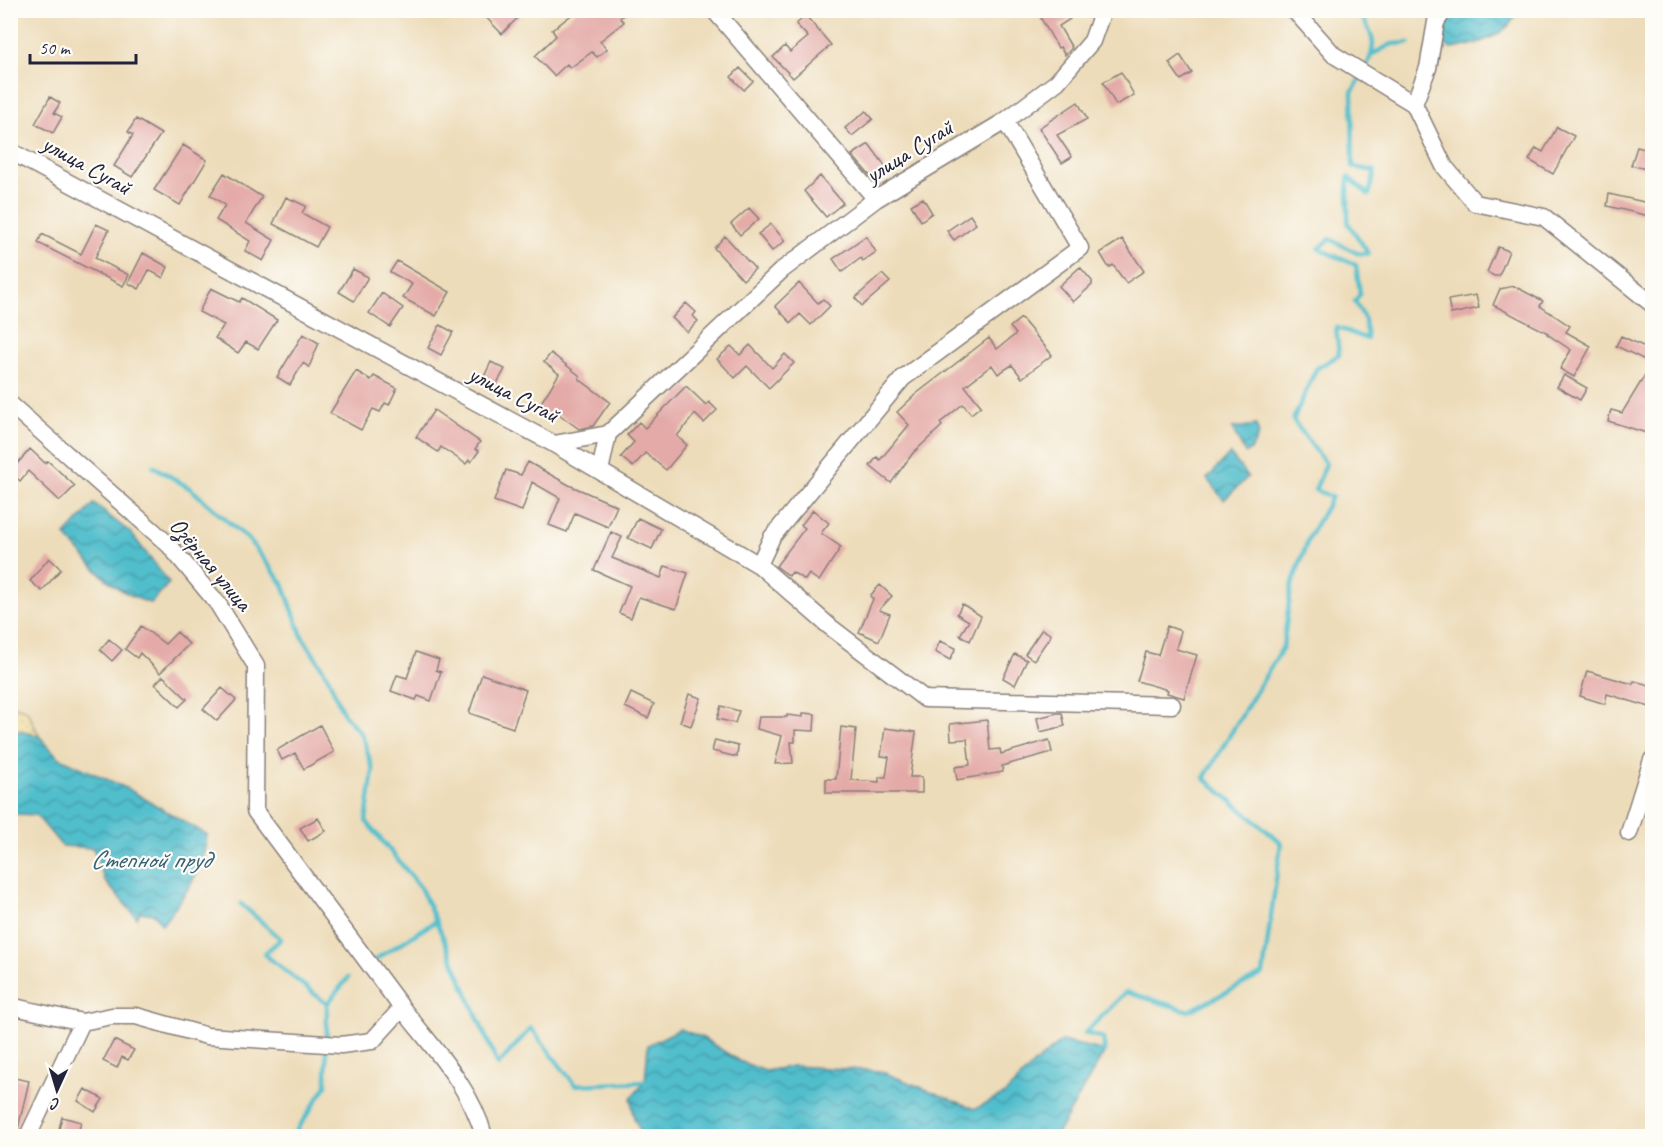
<svg xmlns="http://www.w3.org/2000/svg" width="1663" height="1147" font-family="Caveat,sans-serif">
	<style>
		.sand { fill: url(#sand-dots); stroke: #887e6c; stroke-width: 1.5 }
		.water { fill: url(#water-waves); stroke: #3a7084; stroke-width: 1.5 }
		.lines { fill: none; stroke-linecap: round; stroke-linejoin: round }
		.stream { stroke: #51becc; stroke-width: 4.5 }
		.building { fill: #e4aaa7 }
		.street-casing { stroke: #887f7a; stroke-width: 19 }
		.street { stroke: #fff; stroke-width: 16 }
		.labels { text-anchor: middle; dominant-baseline: central; stroke-width: 4.5; stroke-linejoin: round; paint-order: stroke }
		.street-label { font-size: 24px; fill: #22223b; stroke: #fdfcf7 }
		.water-label { font-size: 26px; font-style: italic; fill: #356075; stroke: #fdfcf7 }
	</style>
	<defs>
		<pattern id="sand-dots" width="8" height="8" patternUnits="userSpaceOnUse" patternTransform="scale(1.5)"><rect width="8" height="8" fill="#eeda9e"/><path d="M2 2h.1M6 6h.1" fill="none" stroke="#ccbb89" stroke-width="1.8" stroke-linecap="round"/></pattern>
		<pattern id="water-waves" width="16" height="10" patternUnits="userSpaceOnUse" patternTransform="scale(1.5)"><rect width="16" height="10" fill="#51becc"/><path d="M0 5q4-4 8 0t8 0" fill="none" stroke="#439aa7"/></pattern>
	</defs>
	<rect width="100%" height="100%" fill="#fdfcf7"/>
	<filter id="ink" filterUnits="userSpaceOnUse"><feTurbulence type="fractalNoise" baseFrequency=".0167" numOctaves="2"/><feDisplacementMap in="SourceGraphic" scale="12" xChannelSelector="R" yChannelSelector="G"/><feConvolveMatrix kernelMatrix="1 2 1 2 8 2 1 2 1" color-interpolation-filters="sRGB"/></filter>
	<filter id="wash" filterUnits="userSpaceOnUse"><feTurbulence type="fractalNoise" baseFrequency=".008" numOctaves="4" result="noise"/><feDisplacementMap in="SourceGraphic" scale="24" xChannelSelector="R" yChannelSelector="G"/><feGaussianBlur stdDeviation="1.35" result="paint"/><feColorMatrix in="noise" values="0 0 0 0 0 0 0 0 0 0 0 0 0 0 0 0 0 1.4 0 .05"/><feComposite in="paint" operator="in"/></filter>
	<g filter="url(#wash)">
		<rect width="100%" height="100%" fill="#eddcb9"/>
		<!-- sand -->
		<path class="sand" d="M10,704L27,710L39,736L11,729Z"/>
		<!-- water -->
		<path class="water" d="M1452,11H1517C1509,37 1475,45 1451,49L1440,41L1442,26Z
			M1256,425L1259,434L1251,450L1245,453L1232,428Z
			M1230,454L1248,477L1224,500L1207,479Z
			M94,504L131,533L169,583L151,603C112,593 91,564 65,535Z
			M10,729L39,736L58,757L128,789L207,835C204,871 183,897 162,925L155,914L140,912L137,918L105,881L93,848L62,846L36,815L17,814L11,811Z
			M680,1029L703,1038L739,1061L765,1071L793,1066L880,1071L975,1109L1005,1094L1035,1063L1062,1041L1105,1051L1056,1136H643L634,1118L631,1098L645,1082L648,1045Z"/>
		<g class="lines">
			<!-- stream -->
			<path class="stream" d="M1360,14C1374,36 1378,45 1365,69
				M1373,54L1392,44L1409,43
				M153,466L191,489L249,540L283,584L302,636L328,677L343,713L362,735L373,770L366,821L420,887L436,921
				M241,904L281,939L264,954L327,1004L348,978
				M373,961L436,921L498,1065L531,1028L575,1085L645,1082L646,1086
				M1100,1051H1105L1103,1038L1085,1033L1126,992L1189,1011L1263,974L1281,843L1204,778L1283,647L1291,588L1309,537L1332,497L1315,490L1326,464L1293,420L1316,369L1339,355L1336,327L1367,339L1365,320L1355,301L1360,294L1356,265L1319,249L1330,239L1357,253L1369,254L1348,223V177L1369,195L1375,171L1353,167L1352,92L1361,77
				M293,1136L326,1086L327,1004"/>
		</g>
		<g id="blocks">
			<!-- building -->
			<path class="building" d="M479,10H525L502,34Z
				M578,10H629L620,18L624,22L600,41L607,49L597,57L592,52L570,68L567,64L554,76L535,56L556,36L552,30Z
				M1045,10H1065L1070,19L1059,26L1072,48L1065,55L1060,47L1058,48L1039,15Z
				M806,16L831,45L793,78L773,57L785,46L790,52L808,37L796,24Z
				M1180,55L1192,73L1181,80L1169,63Z
				M740,68L753,81L744,90L731,77Z
				M1121,72L1134,95L1116,105L1103,82Z
				M50,97L60,103L54,113L62,117L53,133L35,124Z
				M1078,102L1087,119L1057,135L1072,157L1062,163L1039,128Z
				M866,111L873,119L852,136L845,128Z
				M136,119L161,134L132,177L114,166L133,135L128,132Z
				M1557,127L1574,136L1553,174L1529,160L1536,148L1543,152Z
				M869,144L886,167L871,177L852,155Z
				M183,145L207,160L180,205L154,190Z
				M1637,147L1653,151V171L1631,165Z
				M224,173L262,197L246,223L274,240L263,261L245,251L250,241L216,220L225,205L210,195Z
				M820,176L843,203L826,217L804,191Z
				M1609,194L1653,204V217L1607,206Z
				M286,197L306,206L302,213L327,227L316,247L273,224Z
				M923,198L932,213L921,221L911,205Z
				M749,208L759,219L740,235L731,224Z
				M970,215L976,224L954,240L947,231Z
				M96,224L109,230L95,258L129,275L123,286L38,243L42,234L81,254Z
				M771,224L785,241L772,251L758,234Z
				M725,236L755,269L743,280L714,248Z
				M866,236L876,252L863,261L861,258L842,272L833,259Z
				M1122,239L1144,271L1126,283L1113,265L1109,268L1100,253Z
				M1498,247L1509,251L1499,276H1494L1487,272Z
				M143,253L168,267L163,278L149,270L139,289L128,283Z
				M397,261L450,292L436,316L403,298L412,284L390,272Z
				M1080,267L1092,281V285L1073,302L1059,286Z
				M353,269L368,277L354,301L339,292Z
				M882,274L890,282L862,306L855,298Z
				M799,283L818,303L823,299L830,306L811,325L800,314L791,323L775,306Z
				M1514,286L1543,301L1540,306L1570,326L1566,332L1591,346L1574,377L1560,369L1571,350L1547,334L1548,333L1493,305L1500,289Z
				M211,288L239,302L242,298L277,320L258,349L246,342L238,353L215,338L224,325L199,312Z
				M382,293L403,308L390,327L369,313Z
				M1476,295L1479,308L1451,314L1448,300Z
				M686,303L696,312L693,316L698,321L687,332L672,318Z
				M1021,318L1052,355L1022,378L1012,365L998,374L992,365L965,386L981,406L971,414L963,404L940,423L942,426L913,453L891,483L870,466L877,457L880,460L909,425L897,412L916,394L989,338L997,349L1016,334L1010,327Z
				M440,325L453,332L441,355L428,348Z
				M303,334L319,343L309,367L303,363L290,385L277,377Z
				M1621,336L1652,350L1647,361L1616,346Z
				M750,345L772,368L785,354L794,363L769,388L747,366L735,378L717,359L731,346L740,355Z
				M551,353L580,376L579,379L610,402L593,426L579,429L556,412L552,419L537,409L559,374L544,362Z
				M491,362L505,369L495,387L482,381Z
				M356,371L371,380L374,376L397,388L389,405L385,403L380,412L373,409L361,430L330,413Z
				M1564,375L1587,388L1580,400L1557,387Z
				M1645,375L1653,379V435L1608,421L1611,410L1622,413Z
				M686,386L706,405L709,402L717,410L704,423L695,414L677,436L687,445L666,470L645,453L633,467L621,457L634,442L627,435L639,422L645,428Z
				M434,410L480,442L475,449L479,451L471,462L469,460L466,464L441,447L438,452L416,437Z
				M30,449L45,463L48,461L75,486L60,501L28,471L20,481L10,472Z
				M528,462L569,485L617,506L608,527L575,513L567,532L549,525L560,498L532,482L522,511L494,501L506,470L521,475Z
				M813,510L829,523L821,533L841,547L819,581L809,574L805,580L792,572L789,576L776,566L805,528L801,525Z
				M638,518L661,529L652,549L628,538Z
				M611,532L622,537L612,558L661,578L665,566L688,573L676,609L639,597L631,618L619,613L630,586L594,570Z
				M49,558L61,569L42,591L30,581Z
				M880,585L892,596L879,610L890,614L879,641L859,632L873,599L870,596Z
				M962,604L981,616L970,641L960,635L969,621L957,614Z
				M141,626L165,644L177,632L189,644L160,673L140,653L137,658L125,649Z
				M1167,626L1181,631L1176,649L1197,655L1184,698L1167,693L1168,690L1137,681L1146,652L1158,655Z
				M1042,629L1051,635L1034,660L1025,654Z
				M109,639L122,650L112,661L100,650Z
				M940,641L956,648L950,660L935,652Z
				M416,652L439,660L436,670L441,672L431,701L418,696L416,700L391,691L397,675L407,678Z
				M1015,654L1027,660L1015,685L1003,678Z
				M1587,671L1633,684L1634,681L1653,686V708L1607,694L1605,704L1580,696Z
				M482,674L526,690L513,728L469,713Z
				M163,676L187,699L179,707L155,684Z
				M222,688L236,700L217,721L203,709Z
				M631,693L654,704L648,718L625,707Z
				M689,694L701,698L691,726L680,722Z
				M721,706L739,711L735,723L717,719Z
				M803,713L815,714L814,731L795,730V742H791L793,763L775,764L782,736L757,729L759,717H787V715L803,717Z
				M1057,713H1062L1065,726L1040,732L1037,718Z
				M987,720L990,750L1000,749L1001,754L1049,740L1052,752L1002,766L1003,772L957,780L955,767L970,765L967,739L951,740L950,724Z
				M320,725L334,752L304,769L295,753L282,760L277,750Z
				M841,727L856,729L851,780L879,782V777H886L889,757L881,756L885,728L916,732L910,777H922V793H826V779H836Z
				M715,740L738,746L737,757L712,751Z
				M318,818L326,831L308,841L300,828Z
				M114,1040L134,1050L128,1060L122,1057L117,1068L103,1061Z
				M10,1077L29,1081L16,1137H10Z
				M85,1089L103,1099L95,1112L78,1101Z
				M62,1117L81,1122L77,1137H57Z"/>
		</g>
	</g>
	<g filter="url(#ink)">
		<use href="#blocks" fill-opacity="0" stroke="#887f7a" stroke-width="1.5"/>
		<g class="lines">
			<!-- street casing -->
			<g class="street-casing">
				<path id="street" d="M714,10L876,199
					M1294,10L1334,55L1414,104L1444,166L1475,203L1544,217L1652,304
					M1414,104L1428,68L1436,22L1444,10
					M10,151L554,444L759,565L829,626L925,699L1172,705
					M10,404L169,545L218,604L256,666L255,811L402,1008L372,1041L341,1045L207,1036L136,1016H112L82,1022L28,1136
					M554,444L608,434L782,270L876,199L1005,121L1057,82L1092,41L1103,10
					M600,471L608,434
					M759,565L772,537L903,378L1080,248L1005,121
					M1629,833L1652,760
					M10,1006L82,1022
					M402,1008C432,1047 471,1087 484,1136"/>
			</g>
			<!-- street -->
			<use href="#street" class="street"/>
		</g>
	</g>
	<g class="labels">
		<!-- street labels -->
		<g class="street-label">
			<text transform="translate(909 151) rotate(-32)">улица Сугай</text>
			<text transform="translate(87 165) rotate(29)">улица Сугай</text>
			<text transform="translate(514 394) rotate(27)">улица Сугай</text>
			<text transform="translate(211 564) rotate(50)">Озёрная улица</text>
		</g>
		<!-- water labels -->
		<g class="water-label">
			<text x="150" y="859">Степной пруд</text>
		</g>
	</g>
	<!-- margin -->
	<rect width="1663" height="1147" fill="none" stroke="#fdfcf7" stroke-width="36"/>
	<!-- north arrow -->
	<g transform="translate(57 1090) rotate(184)" stroke="#fdfcf7" stroke-width="4.5" paint-order="stroke">
	<path d="M0-4.5L10 22L0 15L-10 22Z" fill="#22223b"/>
	<text y="-9" font-size="16" font-weight="bold" text-anchor="middle" fill="#22223b">С</text>
	</g>
	<!-- scale -->
	<path d="M30 54v9h106v-9" fill="none" stroke="#22223b" stroke-width="3"/>
	<text x="39" y="54" font-size="18" fill="#22223b" stroke="#fdfcf7" stroke-width="4.5" paint-order="stroke">50 m</text>
</svg>
